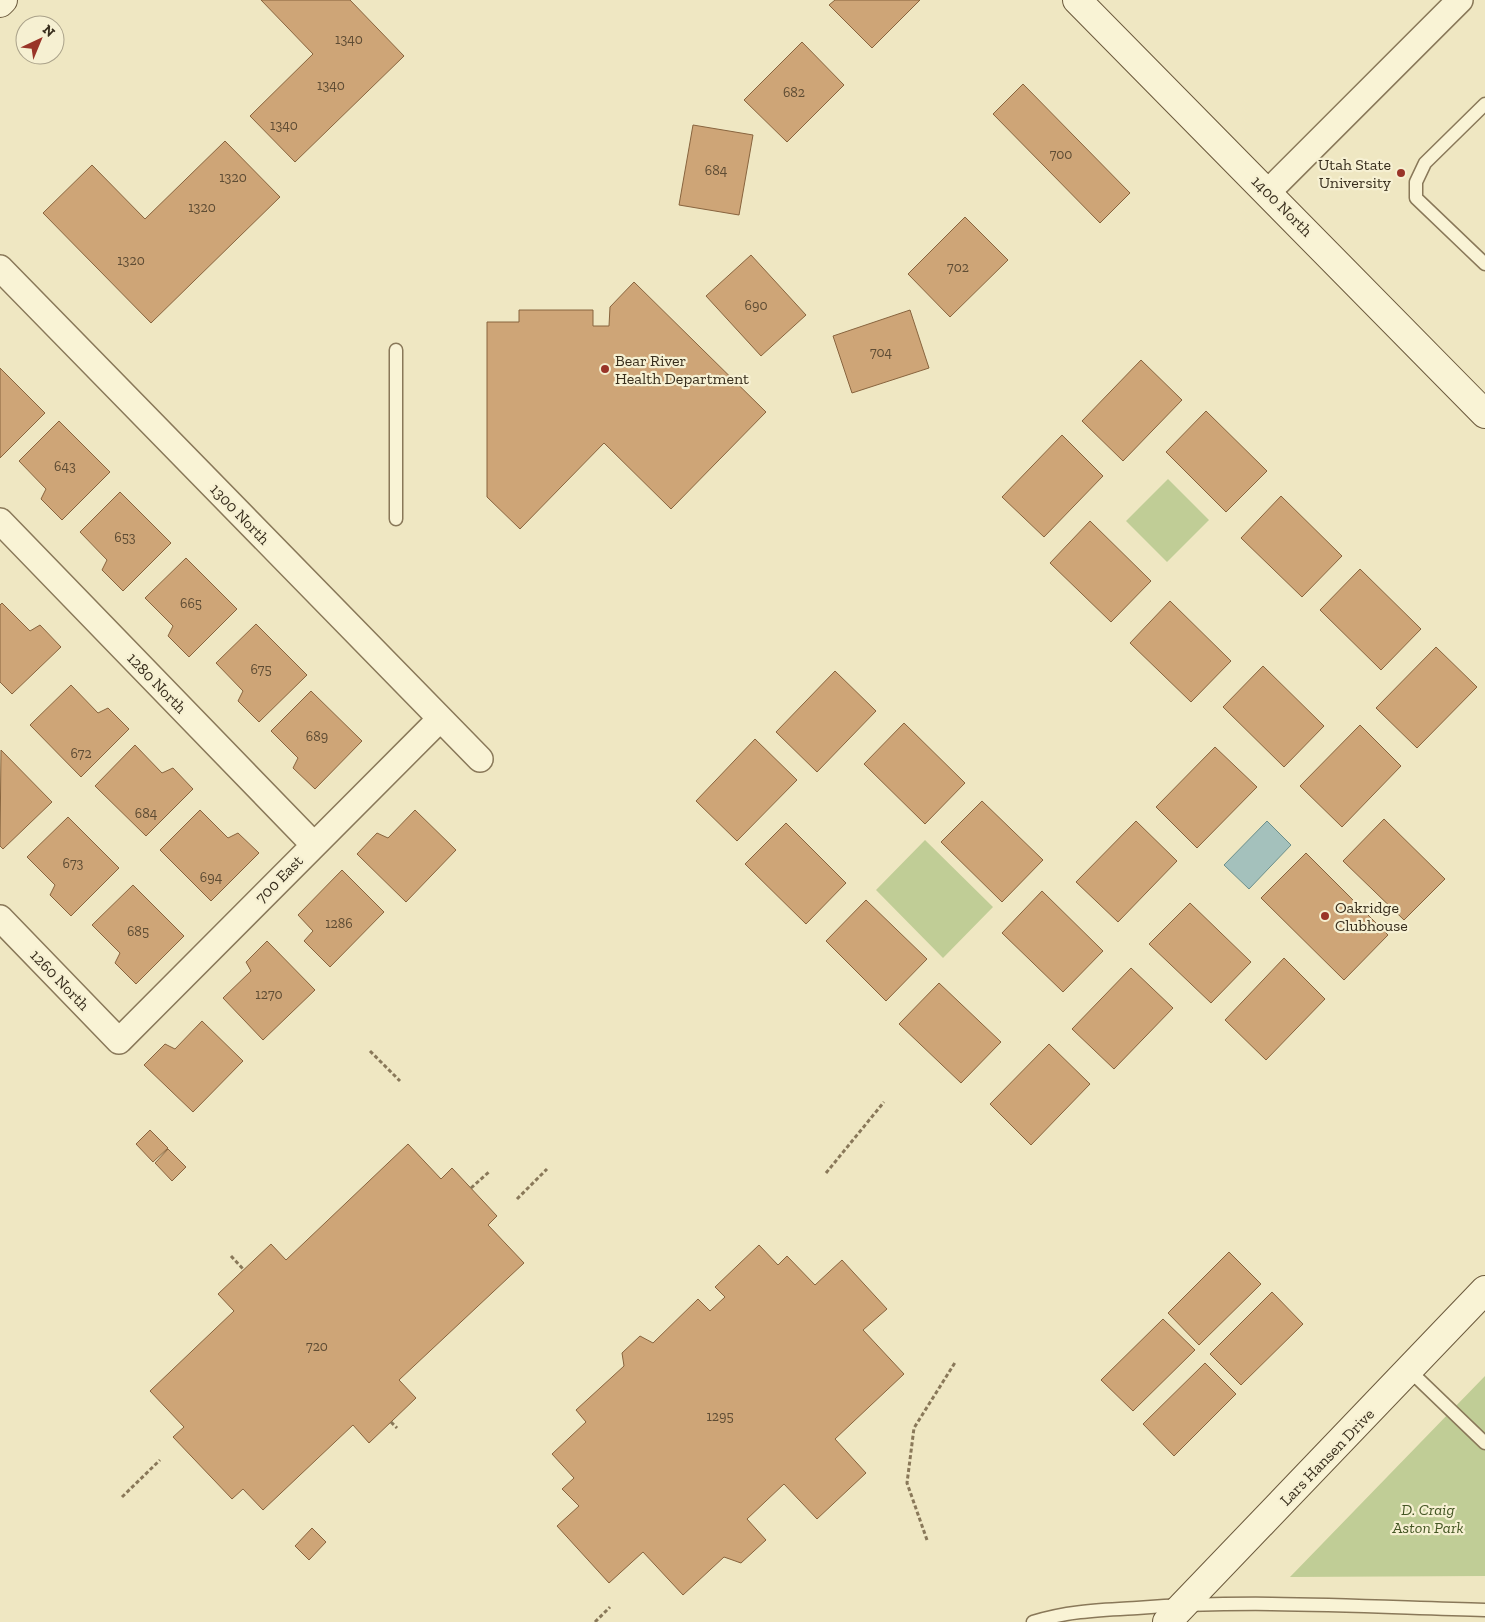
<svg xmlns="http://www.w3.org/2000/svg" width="1485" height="1622" font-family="'Zilla Slab',serif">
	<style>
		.green { fill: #c0cd96 }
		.water { fill: #a4c1bc; stroke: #6b8f8b }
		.building { fill: #cea577; stroke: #88643e }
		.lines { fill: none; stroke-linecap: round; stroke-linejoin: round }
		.lane-casing { stroke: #897859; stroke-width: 15 }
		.street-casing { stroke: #897859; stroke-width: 28 }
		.secondary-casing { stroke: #6b593c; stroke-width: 30 }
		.path { stroke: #897859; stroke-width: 3; stroke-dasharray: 4 2.5; stroke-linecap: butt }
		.lane { stroke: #f9f3d5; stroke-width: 12 }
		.street { stroke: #f9f3d5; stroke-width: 25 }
		.secondary { stroke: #f9f3d5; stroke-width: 28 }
		.poi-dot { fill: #993428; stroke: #f6f0d2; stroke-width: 2 }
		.labels { text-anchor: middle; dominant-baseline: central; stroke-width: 4.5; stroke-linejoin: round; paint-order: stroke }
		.number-label { font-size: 14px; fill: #5e4c34 }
		.poi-label { font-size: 16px; fill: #382e1d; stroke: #f6f0d2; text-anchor: start }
		.street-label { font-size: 16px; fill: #382e1d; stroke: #f6f0d2 }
		.park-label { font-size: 16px; font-style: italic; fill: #435523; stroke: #f6f0d2 }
	</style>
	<rect width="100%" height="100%" fill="#efe7c2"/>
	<!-- green -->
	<path class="green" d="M1168,479L1209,520L1167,562L1126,521Z
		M925,840L993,907L943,958L876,890Z
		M1485,1376V1576L1290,1577Z"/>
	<!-- water -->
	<path class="water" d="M1267,821L1291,845L1249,889L1224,865Z"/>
	<!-- building -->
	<path class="building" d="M261,0H350L404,56L295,162L250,116L313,54Z
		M835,0H920L872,48L829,5Z
		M802,42L844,85L787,142L744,100Z
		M1023,84L1130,193L1100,223L993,114Z
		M693,125L753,135L739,215L679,205Z
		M225,141L280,197L151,323L43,213L92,165L145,219Z
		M965,217L1008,260L950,317L908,274Z
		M751,255L806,315L761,356L706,296Z
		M634,282L766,412L671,509L604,443L520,529L487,497V322H519V310H593V326H609L610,307Z
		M910,310L929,368L852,393L833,336Z
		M1141,360L1182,400L1123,461L1082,421Z
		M0,368L45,413L0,458Z
		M1206,411L1267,471L1226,512L1166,452Z
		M59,421L110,472L62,520L41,499L46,489L19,461Z
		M1062,435L1103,476L1044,537L1002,497Z
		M120,492L171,543L123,591L102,570L107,560L80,532Z
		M1281,496L1342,556L1302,597L1241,538Z
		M1090,521L1151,581L1111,622L1050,563Z
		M186,558L237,609L189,657L168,636L173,626L145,598Z
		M1360,569L1421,629L1381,670L1320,610Z
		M1170,601L1231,661L1191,702L1130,643Z
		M2,603L30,631L40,625L61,647L12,694L0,682V605Z
		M256,624L307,675L259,722L238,701L243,691L216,663Z
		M1436,647L1477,687L1417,748L1376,708Z
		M1263,666L1324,726L1284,767L1223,707Z
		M835,671L876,711L817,772L776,732Z
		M71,685L98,713L108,708L129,729L81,777L30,725Z
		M311,691L362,741L315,789L293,768L298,758L271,731Z
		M904,723L965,783L925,824L864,764Z
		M1360,725L1401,766L1342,827L1300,786Z
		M755,739L797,780L737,841L696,801Z
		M135,745L162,773L173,768L193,789L146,836L95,786Z
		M1215,747L1257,787L1197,848L1156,807Z
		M1,750L52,802L3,849L0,846Z
		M982,801L1043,860L1002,902L941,842Z
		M200,810L228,838L238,833L259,853L211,901L160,850Z
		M415,810L456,850L406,902L357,854L377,833L388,838Z
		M68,817L119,868L71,916L50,895L55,885L27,857Z
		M1384,819L1445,879L1404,920L1343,861Z
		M1136,821L1177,861L1118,922L1076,882Z
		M786,823L846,883L806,924L745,864Z
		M1306,853L1388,935L1344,980L1261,898Z
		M342,870L384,912L330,967L304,941L313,931L298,915Z
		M133,885L184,936L136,984L115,963L120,953L92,925Z
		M1042,891L1103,951L1063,992L1002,933Z
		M866,900L927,959L886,1001L826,941Z
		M1190,903L1251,962L1211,1003L1149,944Z
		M267,941L315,990L263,1040L223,998L251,971L246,962Z
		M1284,958L1325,999L1266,1060L1225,1020Z
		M1131,968L1173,1008L1114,1069L1072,1029Z
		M939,983L1001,1042L961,1083L899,1024Z
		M202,1021L243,1061L193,1112L144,1065L165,1044L175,1049Z
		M1049,1044L1090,1084L1031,1145L990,1104Z
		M150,1130L168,1148L153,1162L136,1144Z
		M408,1144L441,1179L452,1168L497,1216L488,1225L524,1263L399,1380L416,1398L369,1443L353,1425L263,1510L243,1489L232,1499L173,1437L184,1427L150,1391L234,1311L218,1294L271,1244L286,1260Z
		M168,1149L186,1167L172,1181L155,1163Z
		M759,1245L778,1265L787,1256L815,1285L842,1260L887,1309L863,1330L904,1374L835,1439L866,1473L817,1519L784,1484L747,1519L766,1540L741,1563L724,1557L683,1595L643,1552L609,1583L557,1526L579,1506L562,1489L574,1478L552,1454L586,1422L576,1410L624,1366L622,1353L640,1336L653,1343L698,1299L710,1311L725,1297L715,1287Z
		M1229,1252L1261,1284L1199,1345L1168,1313Z
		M1272,1292L1303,1324L1241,1385L1210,1354Z
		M1163,1319L1195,1350L1133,1411L1101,1380Z
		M1205,1363L1236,1394L1174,1456L1143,1424Z
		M312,1528L326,1542L309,1560L295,1546Z"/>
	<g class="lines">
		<!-- lane casing -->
		<g class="lane-casing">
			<path id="lane" d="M1485,104L1425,163L1416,182V198L1485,264
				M396,519V350
				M1409,1370L1485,1443
				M1033,1622C1067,1611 1102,1610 1137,1608C1252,1599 1370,1607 1485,1610"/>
		</g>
		<!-- street casing -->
		<g class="street-casing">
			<path id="street" d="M1268,192L1460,0
				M0,268L480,759
				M0,521L314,845
				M0,918L119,1041L440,719"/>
		</g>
		<!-- secondary casing -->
		<g class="secondary-casing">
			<path id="secondary" d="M1077,0L1485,414
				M0,3L3,0
				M1167,1622L1485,1290"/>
		</g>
		<!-- path -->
		<path class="path" d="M370,1051L400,1081
			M826,1173L884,1102
			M471,1188L490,1171
			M517,1199L547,1169
			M231,1256L244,1270
			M391,1422L397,1428
			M122,1497L160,1460
			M927,1540L907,1483L914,1428L956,1361
			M595,1622L610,1607"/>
		<!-- lane -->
		<use href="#lane" class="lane"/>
		<!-- street -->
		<use href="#street" class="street"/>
		<!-- secondary -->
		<use href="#secondary" class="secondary"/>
	</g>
	<!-- markers -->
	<g class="poi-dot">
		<circle cx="1401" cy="173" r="5"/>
		<circle cx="605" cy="369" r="5"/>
		<circle cx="1325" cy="916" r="5"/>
	</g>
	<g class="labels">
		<!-- number labels -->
		<g class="number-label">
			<text x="349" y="39">1340</text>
			<text x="331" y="85">1340</text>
			<text x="794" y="92">682</text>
			<text x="284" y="125">1340</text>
			<text x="1061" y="154">700</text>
			<text x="716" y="170">684</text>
			<text x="233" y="177">1320</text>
			<text x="202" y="207">1320</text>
			<text x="131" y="260">1320</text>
			<text x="958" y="267">702</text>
			<text x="756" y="305">690</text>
			<text x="881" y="352">704</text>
			<text x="65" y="466">643</text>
			<text x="125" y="537">653</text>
			<text x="191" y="603">665</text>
			<text x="261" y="669">675</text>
			<text x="317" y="736">689</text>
			<text x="81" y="753">672</text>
			<text x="146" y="813">684</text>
			<text x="73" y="863">673</text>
			<text x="211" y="877">694</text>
			<text x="339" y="923">1286</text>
			<text x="138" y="931">685</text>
			<text x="269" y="994">1270</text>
			<text x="317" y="1346">720</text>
			<text x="720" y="1416">1295</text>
		</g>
		<!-- poi labels -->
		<g class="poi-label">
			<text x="1391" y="164" text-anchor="end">Utah State<tspan x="1391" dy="18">University</tspan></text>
			<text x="615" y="360">Bear River<tspan x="615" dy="18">Health Department</tspan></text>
			<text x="1335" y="907">Oakridge<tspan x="1335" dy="18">Clubhouse</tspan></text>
		</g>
		<!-- street labels -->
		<g class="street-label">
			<text transform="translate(1282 206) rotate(45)">1400 North</text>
			<text transform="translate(240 514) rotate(46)">1300 North</text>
			<text transform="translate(157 683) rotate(46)">1280 North</text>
			<text transform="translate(279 879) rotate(-45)">700 East</text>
			<text transform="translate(60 980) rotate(46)">1260 North</text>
			<text transform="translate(1327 1457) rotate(-46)">Lars Hansen Drive</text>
		</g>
		<!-- park labels -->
		<g class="park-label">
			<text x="1428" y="1509">D. Craig<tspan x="1428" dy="18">Aston Park</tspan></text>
		</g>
	</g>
	<!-- north arrow -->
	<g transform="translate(40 40) rotate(44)"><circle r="24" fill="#f6f0d2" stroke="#aaa28a"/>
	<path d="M0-4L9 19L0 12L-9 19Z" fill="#993428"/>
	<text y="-8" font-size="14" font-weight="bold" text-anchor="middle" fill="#382e1d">N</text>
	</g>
</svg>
